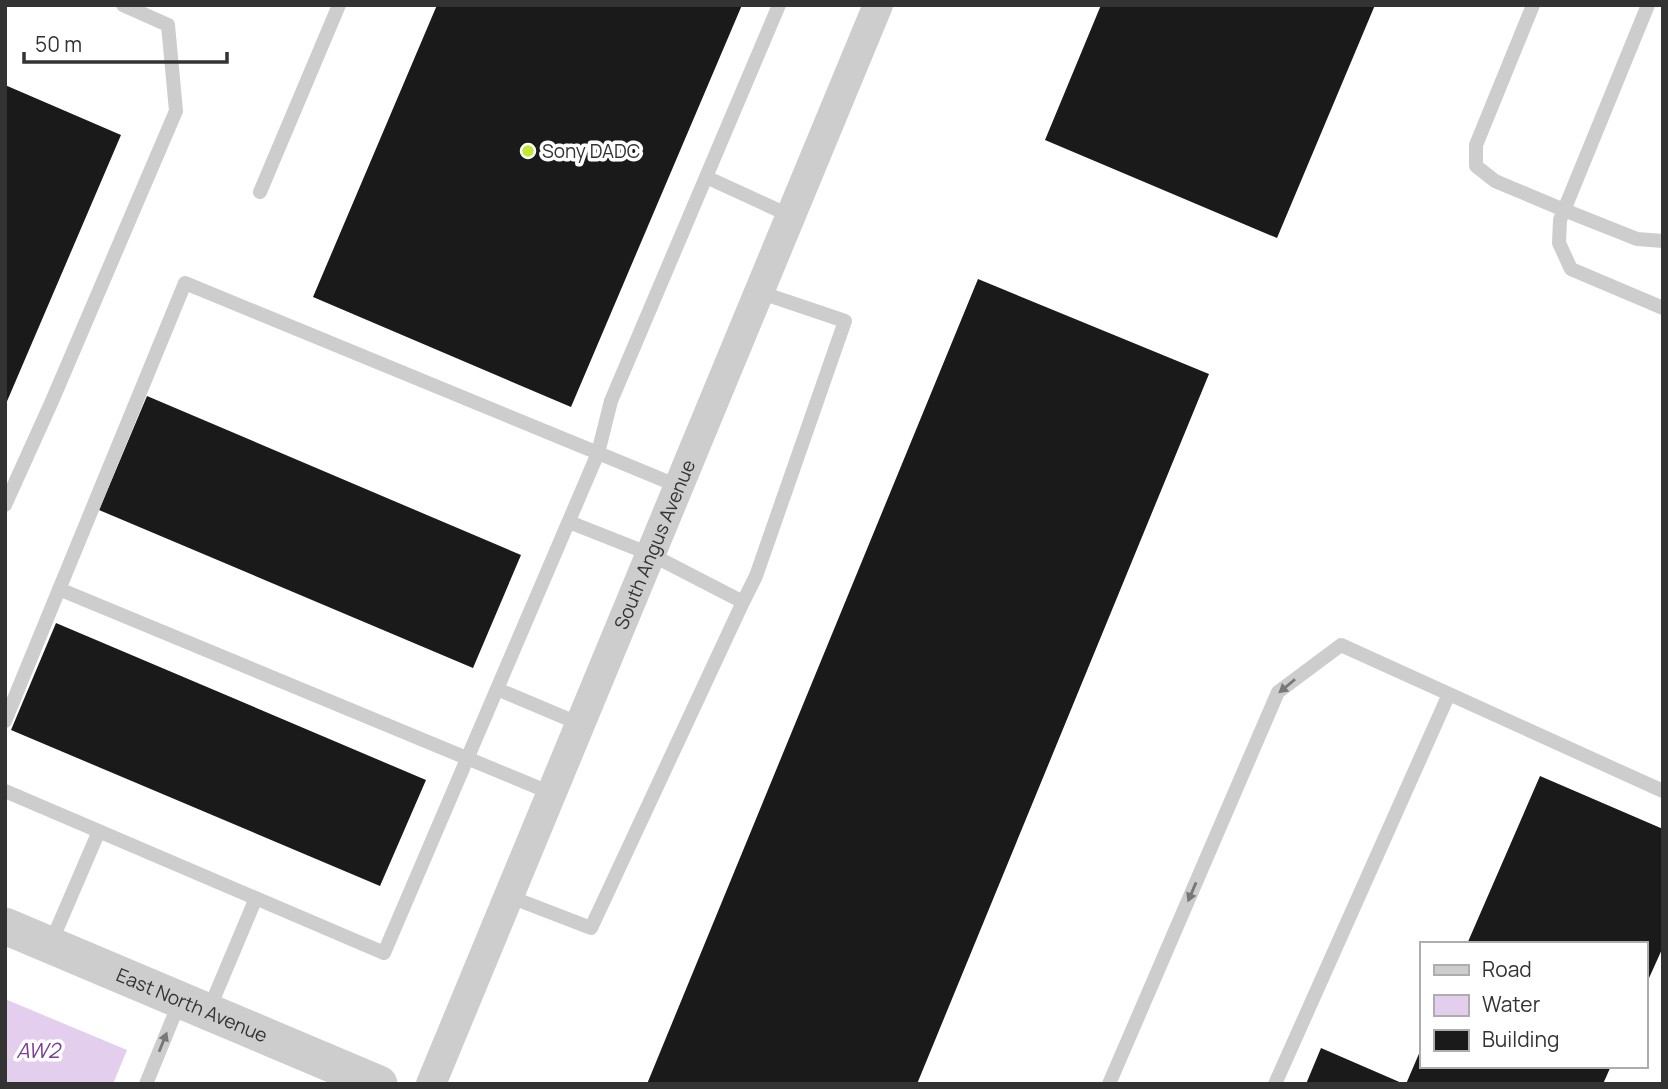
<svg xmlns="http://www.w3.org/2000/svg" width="1668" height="1089" font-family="Manrope,sans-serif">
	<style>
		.water { fill: #e4ceee }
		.building { fill: #1a1a1a }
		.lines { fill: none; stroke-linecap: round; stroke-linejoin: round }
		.service { stroke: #cdcdcd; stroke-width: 14 }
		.minor { stroke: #cdcdcd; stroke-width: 30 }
		.tertiary { stroke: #cdcdcd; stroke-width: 37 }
		.oneway { fill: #787878 }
		.poi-dot { fill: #c1e935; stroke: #fff; stroke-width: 2.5 }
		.labels { text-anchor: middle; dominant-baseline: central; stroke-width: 7; stroke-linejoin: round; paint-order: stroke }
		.poi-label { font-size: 19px; fill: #333; stroke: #fff; text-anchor: start }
		.street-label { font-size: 19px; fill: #333; stroke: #fff }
		.water-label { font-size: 21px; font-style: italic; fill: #7b3d98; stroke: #fff }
	</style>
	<rect width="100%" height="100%" fill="#fff"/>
	<!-- water -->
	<path class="water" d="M5,999L127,1050L113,1084H5Z"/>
	<!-- building -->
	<path class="building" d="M437,5H742L571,407L313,297Z
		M1101,5H1375L1277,238L1045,140Z
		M5,85L121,135L5,406Z
		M978,279L1209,374L917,1084H647Z
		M147,396L521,555L473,668L99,510Z
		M56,623L426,780L380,886L11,730Z
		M1540,776L1663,829V947L1645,987V944H1467Z
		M1321,1048L1404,1084H1306Z
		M1421,1049V1066H1611L1603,1084H1406Z"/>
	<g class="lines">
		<!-- service -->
		<path class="service" d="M1533,5L1476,145V166L1495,181L1564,210L1637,239L1663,241
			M1648,5L1560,220L1559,243L1571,269L1663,308
			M706,177L791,216
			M260,192L339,5
			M678,486L598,453L611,401L779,5
			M5,505L52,401L176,111L168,25L123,5
			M59,589L551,793
			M743,602L756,576L845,321L759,292
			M497,689L580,724
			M5,721L185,283L598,453L384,953L5,791
			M508,896L591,928L743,602L650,554L569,522
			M50,945L99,831
			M208,1012L256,898
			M146,1084L180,1001
			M1109,1084L1278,692L1341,645L1663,791
			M1275,1084L1449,694"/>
		<!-- minor -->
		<path class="minor" id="s1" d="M431,1084L878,5"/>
		<!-- tertiary -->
		<path class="tertiary" id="s2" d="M5,926L379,1084"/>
	</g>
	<!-- one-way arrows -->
	<defs><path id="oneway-solid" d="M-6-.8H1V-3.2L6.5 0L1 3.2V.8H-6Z" transform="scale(1.75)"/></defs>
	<g class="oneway">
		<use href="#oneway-solid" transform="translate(1287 686) rotate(140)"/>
		<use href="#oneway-solid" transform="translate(1192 892) rotate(113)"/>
		<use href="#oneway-solid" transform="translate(163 1042) rotate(-68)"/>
	</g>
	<!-- markers -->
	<circle class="poi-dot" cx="528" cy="151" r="7"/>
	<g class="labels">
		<!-- poi labels -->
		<g class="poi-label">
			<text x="542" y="151">Sony DADC</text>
		</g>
		<!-- street labels -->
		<g class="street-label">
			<text stroke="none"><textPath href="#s1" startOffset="584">South Angus Avenue</textPath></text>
			<text stroke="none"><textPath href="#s2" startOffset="203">East North Avenue</textPath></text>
		</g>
		<!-- water labels -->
		<g class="water-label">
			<text x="38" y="1050">AW2</text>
		</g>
	</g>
	<!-- border -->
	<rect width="1668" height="1089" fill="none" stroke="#333333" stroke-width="14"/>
	<!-- legend -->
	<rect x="1420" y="942" width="228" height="126" fill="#ffffff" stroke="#adadad" stroke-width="2"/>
	<rect x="1434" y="965" width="35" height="10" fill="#cdcdcd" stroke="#adadad" stroke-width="2"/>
	<text x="1482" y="977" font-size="21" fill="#333333">Road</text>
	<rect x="1434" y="995" width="35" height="21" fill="#e4ceee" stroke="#adadad" stroke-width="2"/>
	<text x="1482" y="1012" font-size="21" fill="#333333">Water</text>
	<rect x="1434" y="1030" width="35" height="21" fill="#1a1a1a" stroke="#adadad" stroke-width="2"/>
	<text x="1482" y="1047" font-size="21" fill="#333333">Building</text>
	<!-- scale -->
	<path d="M24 52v10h203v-10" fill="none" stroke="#333333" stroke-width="3.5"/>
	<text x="35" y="52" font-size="21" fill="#333333" stroke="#ffffff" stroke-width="5" paint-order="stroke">50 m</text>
</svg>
